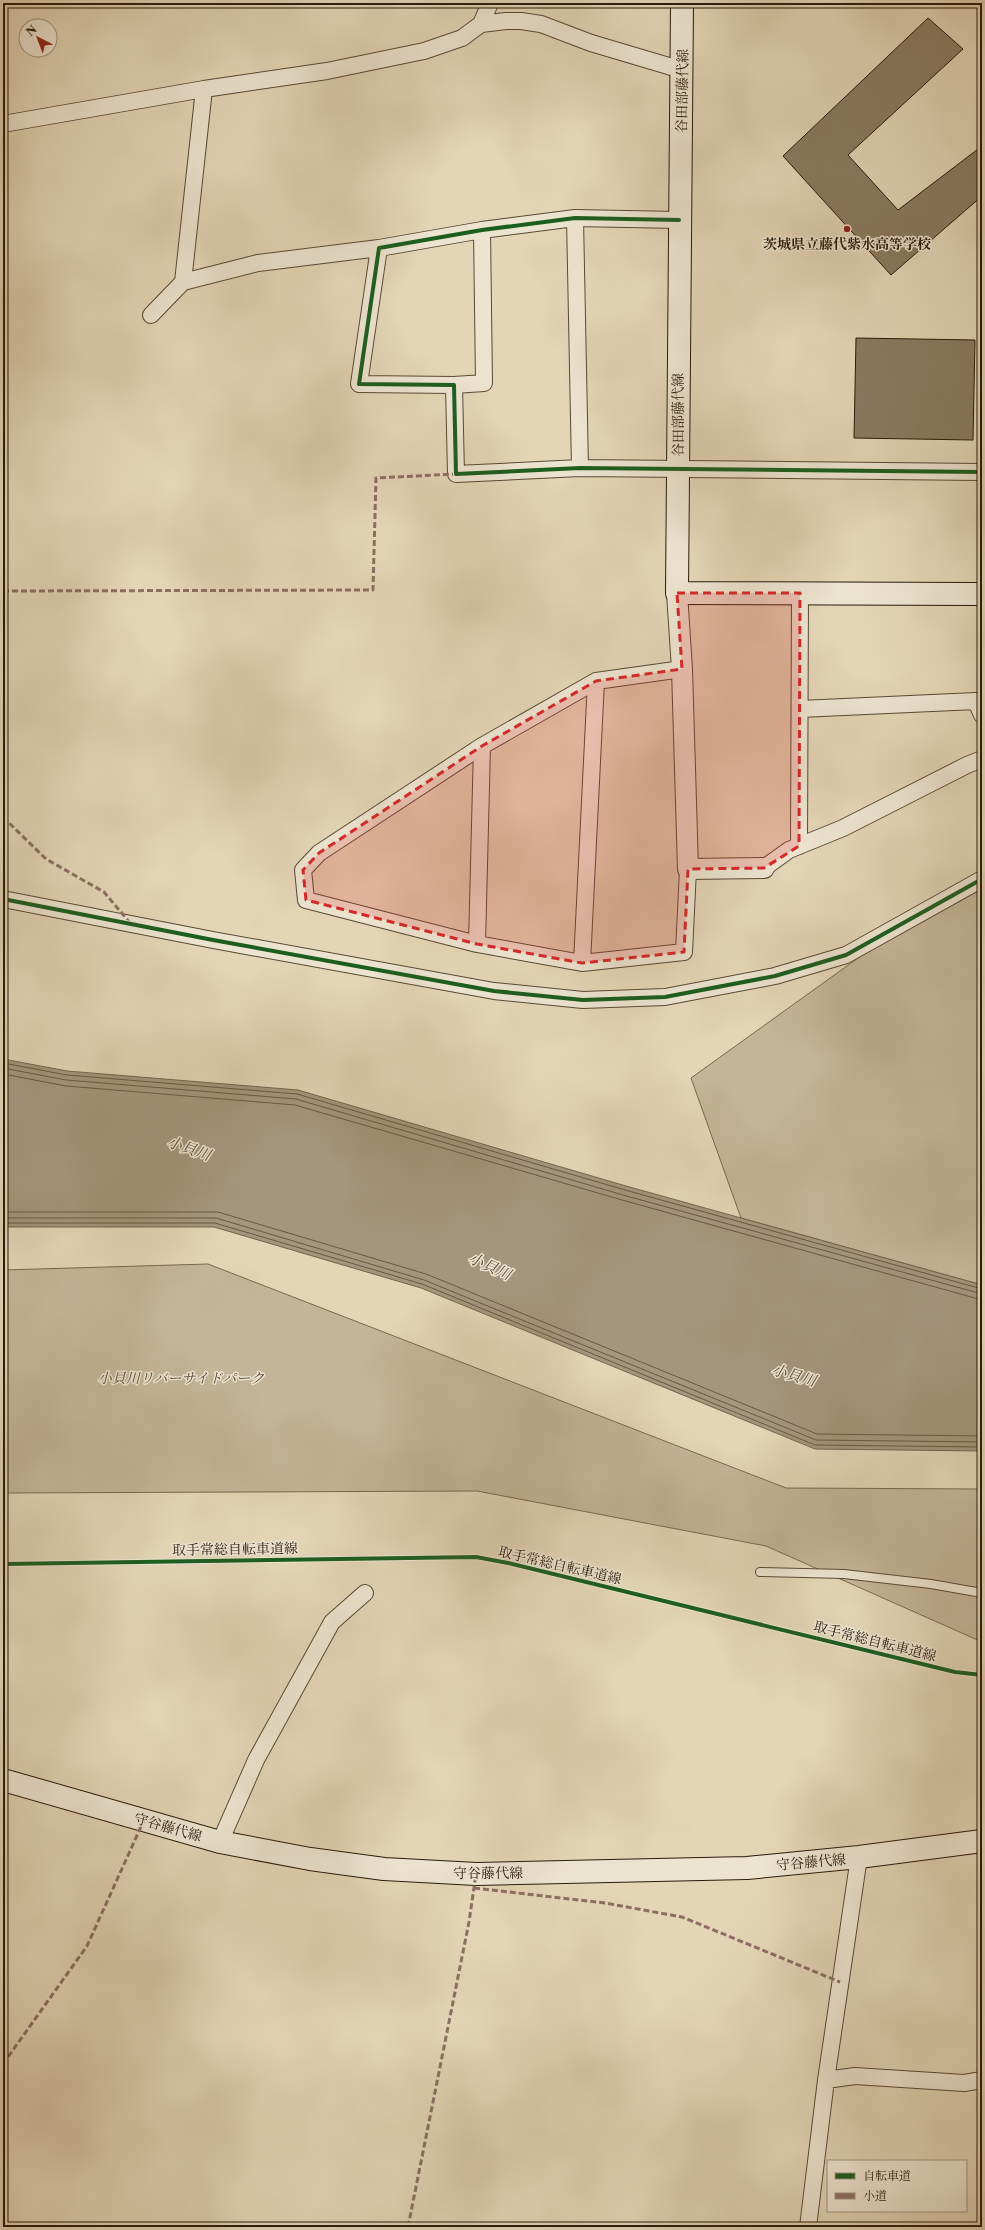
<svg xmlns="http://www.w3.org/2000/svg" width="985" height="2230" font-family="'Libre Caslon Text','Noto Serif JP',serif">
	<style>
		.green { fill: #c4b599; stroke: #786852 }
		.water { fill: #a4957c; stroke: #74644e }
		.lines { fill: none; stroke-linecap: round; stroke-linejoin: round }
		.shore { stroke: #685843; stroke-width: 1 }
		.building { fill: #8b7b63; stroke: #2b1a0a }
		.service-casing { stroke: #594935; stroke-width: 10 }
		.minor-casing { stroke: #594935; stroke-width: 18 }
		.tertiary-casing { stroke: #594935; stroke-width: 22 }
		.secondary-casing { stroke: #2b1a0a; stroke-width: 24 }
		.service { stroke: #ede4d0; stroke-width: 8 }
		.minor { stroke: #ede4d0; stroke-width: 16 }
		.tertiary { stroke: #ede4d0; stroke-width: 20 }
		.secondary { stroke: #ede4d0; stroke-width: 22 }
		.quiet { stroke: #8d6e63; stroke-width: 3; stroke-dasharray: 6 3; stroke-linecap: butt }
		.cycleway-casing { stroke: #ede4d0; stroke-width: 6 }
		.cycleway { stroke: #1b5e20; stroke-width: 4 }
		.marked { fill: #d62828; fill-opacity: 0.2; stroke: #d62828; stroke-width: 3; stroke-dasharray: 8 5; stroke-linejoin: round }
		.poi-dot { fill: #8f2418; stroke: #ede4d0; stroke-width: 1.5 }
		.labels { text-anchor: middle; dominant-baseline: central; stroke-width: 3; stroke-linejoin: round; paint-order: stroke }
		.street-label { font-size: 14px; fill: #2b1a0a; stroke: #ede4d0 }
		.poi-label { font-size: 14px; font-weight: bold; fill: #2b1a0a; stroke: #ede4d0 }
		.park-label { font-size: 14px; font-style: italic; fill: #594835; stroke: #ede4d0 }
		.water-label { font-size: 15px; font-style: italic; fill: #5b4b38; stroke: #ede4d0 }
	</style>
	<rect width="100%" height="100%" fill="#e3d5b6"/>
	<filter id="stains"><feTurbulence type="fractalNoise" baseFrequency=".005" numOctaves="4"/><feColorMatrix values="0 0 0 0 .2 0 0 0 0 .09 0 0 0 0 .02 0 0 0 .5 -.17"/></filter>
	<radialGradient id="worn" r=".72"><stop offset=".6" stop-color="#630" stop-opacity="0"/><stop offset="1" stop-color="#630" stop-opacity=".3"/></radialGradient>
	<!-- green -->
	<path class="green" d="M982,869V1285L741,1218L691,1078Z
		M208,1264L786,1488L982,1489V1642L766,1546L477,1491L3,1493V1270Z"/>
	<!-- water -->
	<path class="water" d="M3,1059L67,1071L298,1090L626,1186L982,1285V1451L815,1449L421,1288L214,1227H3Z"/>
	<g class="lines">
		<!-- shore -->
		<path class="shore" d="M3,1063L67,1075L297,1094L625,1190L982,1289
			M3,1068L66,1080L296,1099L623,1195L982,1294
			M3,1074L66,1086L295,1105L622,1200L982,1300
			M3,1212H218L426,1274L817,1434L982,1436
			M3,1218H216L424,1280L816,1440L982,1442
			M3,1223H215L422,1284L815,1445L982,1447"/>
	</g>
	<!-- building -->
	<path class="building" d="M928,18L963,49L848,155L898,210L982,146V196L891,275L783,156Z
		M856,338L975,340L973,440L854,438Z"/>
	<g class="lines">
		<!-- service casing -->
		<g class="service-casing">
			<path id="service" d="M760,1572L844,1574L931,1584L982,1593"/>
		</g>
		<!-- minor casing -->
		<g class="minor-casing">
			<path id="minor" d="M481,24L490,3
				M3,124L204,89L327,71L424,51L462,38L481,24L506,21H521L541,24L591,43L682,70
				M575,218L580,468
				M679,220L575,218L482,230L379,248L359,384L454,385L456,474L580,468L982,472
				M183,282L258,263L379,248
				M151,315L183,282L204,89
				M454,385L484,383L482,230
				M682,669L596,681L482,746L319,853L303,870L306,900L477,944L582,963L684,952L688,869
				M800,709L976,701L982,715
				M799,846L800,593
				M764,868L789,850L843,828L967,765L982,759
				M3,899L213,940L494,991L583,1000L665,997L775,976L846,955L982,879
				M477,944L482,746
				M582,963L596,681
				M220,1842L256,1760L332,1622L365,1593
				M826,2080L855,2076L964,2083L982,2080
				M808,2227L826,2080L859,1857"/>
		</g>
		<!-- tertiary casing -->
		<g class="tertiary-casing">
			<path id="tertiary" d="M677,593L682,669L688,869L764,868"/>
		</g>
		<!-- secondary casing -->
		<g class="secondary-casing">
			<path id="secondary" d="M682,3L677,593L982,594
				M3,1780L220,1842L310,1859L384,1869L476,1874L747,1868L859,1857L982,1841"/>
		</g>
		<!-- service -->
		<use href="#service" class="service"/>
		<!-- minor -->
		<use href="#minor" class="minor"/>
		<!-- tertiary -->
		<use href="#tertiary" class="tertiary"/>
		<!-- secondary -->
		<use href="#secondary" class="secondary"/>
		<!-- quiet -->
		<path class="quiet" d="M3,591L373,590L376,478L456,474
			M3,817L46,859L104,892L130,923
			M474,1888L605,1903L682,1917L840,1982
			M3,2064L87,1946L144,1820
			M408,2227L469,1922L476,1874"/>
		<!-- cycleway casing -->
		<g class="cycleway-casing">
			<path id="cycleway" d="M679,220L575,218L482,230L379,248L359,384L454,385L456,474L580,468L982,472
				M3,899L213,940L494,991L583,1000L665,997L775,976L846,955L982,879
				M3,1564L476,1557L508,1563L955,1672L982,1675"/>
		</g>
		<!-- cycleway -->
		<use href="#cycleway" class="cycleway"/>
	</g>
	<!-- marked area -->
	<path class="marked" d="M677,593H800L799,846L764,868L688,869L684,952L582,963L477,944L306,900L303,870L319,853L482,746L596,681L682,669Z"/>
	<!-- markers -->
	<circle class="poi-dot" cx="847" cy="229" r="4"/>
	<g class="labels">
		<!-- street labels -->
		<g class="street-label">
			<text transform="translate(682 91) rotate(-89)">谷田部藤代線</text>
			<text transform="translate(678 415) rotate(-90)">谷田部藤代線</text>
			<text transform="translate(235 1549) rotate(-1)">取手常総自転車道線</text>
			<text transform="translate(560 1565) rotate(13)">取手常総自転車道線</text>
			<text transform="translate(875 1641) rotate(14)">取手常総自転車道線</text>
			<text transform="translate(168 1827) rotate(16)">守谷藤代線</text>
			<text transform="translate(811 1862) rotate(-5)">守谷藤代線</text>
			<text x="488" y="1873">守谷藤代線</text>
		</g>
		<!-- poi labels -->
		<g class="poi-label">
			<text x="847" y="244">茨城県立藤代紫水高等学校</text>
		</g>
		<!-- park labels -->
		<g class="park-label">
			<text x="181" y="1378">小貝川リバーサイドパーク</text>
		</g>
		<!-- water labels -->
		<g class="water-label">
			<text transform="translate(189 1148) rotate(19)">小貝川</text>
			<text transform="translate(490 1266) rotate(24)">小貝川</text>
			<text transform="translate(794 1375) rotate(16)">小貝川</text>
		</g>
	</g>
	<!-- margin -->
	<rect width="985" height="2230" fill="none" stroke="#e3d5b6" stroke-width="16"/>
	<rect x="4" y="4" width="977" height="2222" fill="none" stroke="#2b1a0a" stroke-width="2"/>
	<rect x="8" y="8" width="969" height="2214" fill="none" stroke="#2b1a0a"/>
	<!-- legend -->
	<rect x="827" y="2160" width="140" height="52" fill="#ede4d0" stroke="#9f9381"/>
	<rect x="835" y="2173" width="20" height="6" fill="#1b5e20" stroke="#9f9381"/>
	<text x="863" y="2180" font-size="12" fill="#2b1a0a">自転車道</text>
	<rect x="835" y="2193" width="20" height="6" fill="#8d6e63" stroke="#9f9381"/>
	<text x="863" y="2200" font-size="12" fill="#2b1a0a">小道</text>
	<!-- north arrow -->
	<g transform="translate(38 38) rotate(318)"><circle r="19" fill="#ede4d0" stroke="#9f9381"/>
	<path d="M0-3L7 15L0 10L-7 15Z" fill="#8f2418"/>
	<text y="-6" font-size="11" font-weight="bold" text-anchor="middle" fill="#2b1a0a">N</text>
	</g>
	<rect width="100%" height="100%" filter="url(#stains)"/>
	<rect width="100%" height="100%" fill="url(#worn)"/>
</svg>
